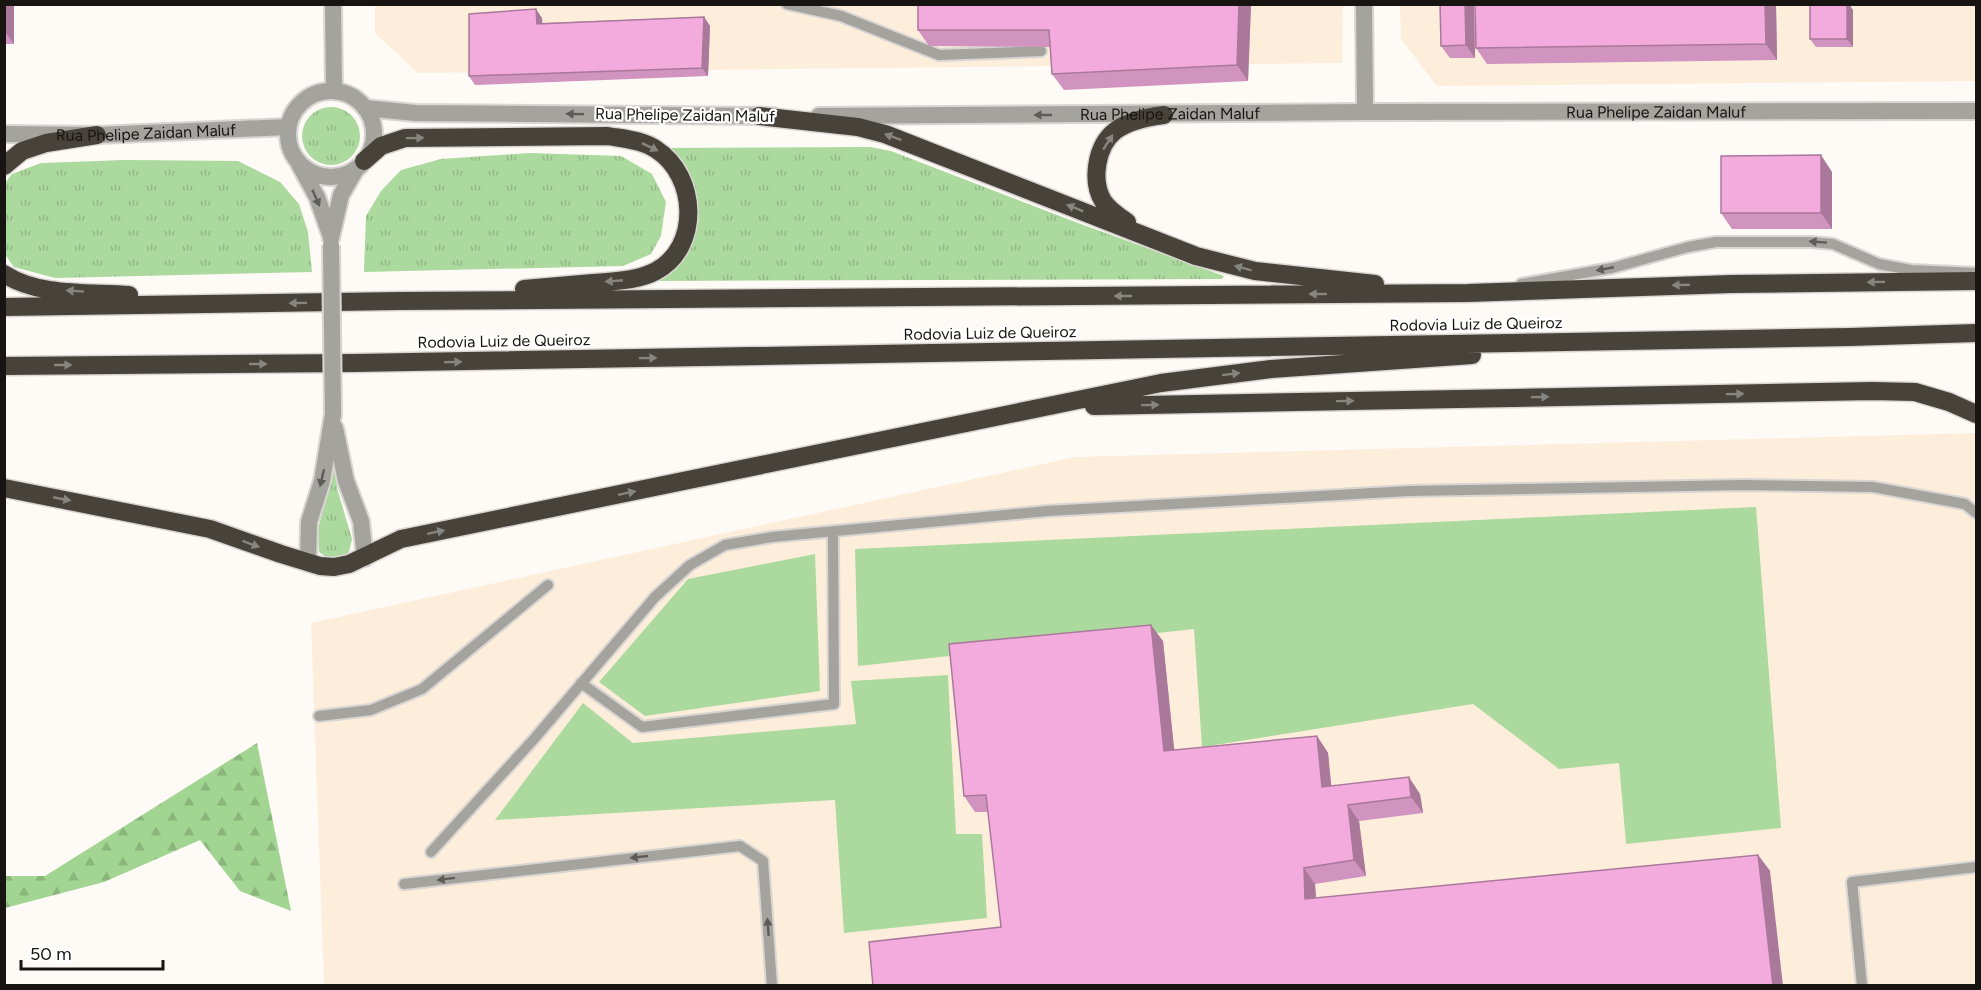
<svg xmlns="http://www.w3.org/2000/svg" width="1981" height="990" font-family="Figtree,sans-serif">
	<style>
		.industrial { fill: #fdeedb }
		.grass { fill: url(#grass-tufts) }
		.forest { fill: url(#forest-firs) }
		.park { fill: #abd99e }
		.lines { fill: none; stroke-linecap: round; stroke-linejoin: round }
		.service-casing { stroke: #d9d5d2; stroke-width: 14 }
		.minor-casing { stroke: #d9d5d2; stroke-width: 20 }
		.motorway-casing { stroke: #d9d5d2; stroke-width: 21 }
		.service { stroke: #a5a39e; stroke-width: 10 }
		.minor { stroke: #a5a39e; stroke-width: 16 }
		.motorway { stroke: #47433a; stroke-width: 18 }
		.minor-bridge-casing { stroke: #d9d5d2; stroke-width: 20; stroke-linecap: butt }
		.minor-bridge { stroke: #a5a39e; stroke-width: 16 }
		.wall { fill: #d193bf }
		.shaded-wall { fill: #aa789b }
		.building { fill: #f3abde; stroke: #aa789b; stroke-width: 1.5 }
		.oneway { fill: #5e5c58 }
		.oneway2 { fill: #87857f }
		.labels { text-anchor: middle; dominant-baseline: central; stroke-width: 4.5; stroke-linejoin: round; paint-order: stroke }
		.street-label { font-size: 16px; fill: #181412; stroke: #fff }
	</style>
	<defs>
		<pattern id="grass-tufts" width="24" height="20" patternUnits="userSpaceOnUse" patternTransform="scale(1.5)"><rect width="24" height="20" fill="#abd99e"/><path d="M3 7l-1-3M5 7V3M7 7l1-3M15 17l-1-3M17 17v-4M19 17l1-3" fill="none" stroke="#92b987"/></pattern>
		<pattern id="forest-firs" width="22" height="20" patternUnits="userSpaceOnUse" patternTransform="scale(1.5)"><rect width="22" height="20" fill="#a1d591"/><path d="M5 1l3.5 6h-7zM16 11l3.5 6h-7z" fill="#8ab67c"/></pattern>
	</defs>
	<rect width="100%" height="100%" fill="#fefaf6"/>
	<!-- industrial -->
	<path class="industrial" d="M375,4L1343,5L1342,63L418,73L375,33Z
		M1400,5H1976V81L1437,86L1401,39Z
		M1976,433V985H324L311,623L1075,457Z"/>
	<!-- grass -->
	<path class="grass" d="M302 136a29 29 0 1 1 58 0a29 29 0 1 1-58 0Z
		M870,147L891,151L1078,223L1224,276L1222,279L651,281L690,240L665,148Z
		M530,153L621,156L652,174L666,202L661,236L651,254L623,266L364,272L366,216L381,191L401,170L441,159Z
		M125,160L238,161L280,182L299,204L308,232L312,272L55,278L14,267L4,253L5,183L12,174L41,163Z
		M335,450L337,488L352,539L349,552L339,558L329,559L319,552L318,529L326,499Z"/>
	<!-- forest -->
	<path class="forest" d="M257,743L291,911L240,891L200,840L104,882L5,908V876H45Z"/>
	<!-- park -->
	<path class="park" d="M1756,507L1781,828L1626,844L1619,763L1559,769L1473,704L1202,747L1194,629L858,666L855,549Z
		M815,554L820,691L645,716L599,682L688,579Z
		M948,675L956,834H982L987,918L844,933L835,800L495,820L583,703L633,743L856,724L851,681Z"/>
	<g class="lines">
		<!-- service casing -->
		<g class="service-casing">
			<path id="service" d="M787,4L841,16L939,55L1041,51
				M1521,284L1612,268L1688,247L1716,242H1811L1833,244L1879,264L1911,270L1976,273
				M581,683L642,727L834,704L833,531
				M319,716L371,710L422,689L548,585
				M431,852L534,739L655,597L690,565L725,545L772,537L1047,511L1409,491L1741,485L1873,487L1965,504L1976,513
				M404,884L740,846L763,861L772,986
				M1862,986L1852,882L1976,867"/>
		</g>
		<!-- minor casing -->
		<g class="minor-casing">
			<g id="minor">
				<path d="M333,4L334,91"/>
				<path d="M1364,4L1365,112"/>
				<circle cx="331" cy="134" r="43"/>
				<path d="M365,108L415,113L773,116"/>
				<path id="s1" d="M819,116L1365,112L1976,111"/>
				<path id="s2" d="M4,134L97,135L288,127"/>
				<path d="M299,164L317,197L331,237"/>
				<path d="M331,238L341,195L356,169"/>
				<path d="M335,428L346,481L361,521L365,558"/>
				<path d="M308,563L309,522L322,481L333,414"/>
			</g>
		</g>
		<!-- motorway casing -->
		<g class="motorway-casing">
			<path id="motorway" d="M759,116L858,127L885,134L1196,256L1255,271L1375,284
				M364,161L381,146L405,138L608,136C625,139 643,140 657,150C697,176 701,247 656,271C637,281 615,281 593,283C570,285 547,287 524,289
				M4,166L22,151L46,143L97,135
				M1127,222C1118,216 1109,210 1103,201C1091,181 1096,146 1115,131C1128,121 1148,117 1164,115
				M4,274C40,297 88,292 129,295
				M4,307L399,301L1468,293L1731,284L1976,281
				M4,366L354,363L1850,337L1976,333
				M1094,406L1873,391L1915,392L1949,402L1976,414
				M4,488L210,529L281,554L320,566L334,567L349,564L401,539L1161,383L1271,369L1472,355"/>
		</g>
		<!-- service -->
		<use href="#service" class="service"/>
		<!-- minor -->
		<use href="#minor" class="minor"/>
		<!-- motorway -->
		<use href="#motorway" class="motorway"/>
		<!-- minor-bridge casing -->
		<g class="minor-bridge-casing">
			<path id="minor-bridge" d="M331,245L333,414"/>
		</g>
		<!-- minor-bridge -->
		<use href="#minor-bridge" class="minor-bridge"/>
	</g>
	<!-- wall -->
	<path class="wall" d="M4,4L14,44H4Z
		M1251,4L1248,81L1064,90L1052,74L1050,47L929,46L918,30Z
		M1440,4H1474L1475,58H1450L1441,46Z
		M1776,4L1777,60L1487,64L1476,48Z
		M1853,10V47H1816L1810,39Z
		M704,17L710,26L708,76L475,85L469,76L542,18V23Z
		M1832,172V229H1732L1721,213Z
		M1163,641L1174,750L1317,736L1328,753L1331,786L1420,794L1423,813L1359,821L1366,876L1315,884L1316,898L1758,855L1770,871L1001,927L988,812H975L964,796Z"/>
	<!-- shaded-wall -->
	<path class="shaded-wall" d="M4,4H14V44L4,30Z
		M1239,4H1251L1248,81L1237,65Z
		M1465,4H1474L1475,58L1466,45Z
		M1765,4H1776L1777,60L1766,44Z
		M1847,4H1849L1853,10V47L1847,39Z
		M536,9L542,18L543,32L537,24Z
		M704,17L710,26L708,76L702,68Z
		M1821,155L1832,172V229L1821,213Z
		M1151,625L1163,641L1176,767L1164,751Z
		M1317,736L1328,753L1333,803L1322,787Z
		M1409,777L1420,794L1423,813L1411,797Z
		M1348,805L1359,821L1366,876L1354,860Z
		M1758,855L1770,871L1783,986H1773Z
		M1304,868L1315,884L1317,915L1305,899Z"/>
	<!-- building -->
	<path class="building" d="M918,4H1239L1237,65L1052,74L1049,30H918Z
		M1440,4H1465L1466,45L1441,46Z
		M1475,4H1765L1766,44L1476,48Z
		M1810,4H1847V39H1810Z
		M536,9L537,24L704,17L702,68L469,76V14Z
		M1821,155V213H1721V156Z
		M1151,625L1164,751L1317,736L1322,787L1409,777L1411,797L1348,805L1354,860L1304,868L1305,899L1758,855L1773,986H873L869,942L1001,927L986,795L964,796L949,644Z"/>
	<!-- one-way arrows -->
	<defs><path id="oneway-solid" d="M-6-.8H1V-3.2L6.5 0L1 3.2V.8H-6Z" transform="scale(1.5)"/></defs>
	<g class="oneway">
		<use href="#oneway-solid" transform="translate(575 114) rotate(-179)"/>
		<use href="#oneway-solid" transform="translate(1043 115) rotate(180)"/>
		<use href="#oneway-solid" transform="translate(316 198) rotate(66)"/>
		<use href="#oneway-solid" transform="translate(1818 242) rotate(-176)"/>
		<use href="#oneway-solid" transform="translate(1605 269) rotate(169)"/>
		<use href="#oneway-solid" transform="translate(322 478) rotate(103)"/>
		<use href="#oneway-solid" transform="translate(639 857) rotate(174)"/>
		<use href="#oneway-solid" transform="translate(446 879) rotate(173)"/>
		<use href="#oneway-solid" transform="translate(768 927) rotate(-94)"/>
	</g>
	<g class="oneway2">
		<use href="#oneway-solid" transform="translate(893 137) rotate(-160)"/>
		<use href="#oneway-solid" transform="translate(415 138) rotate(-1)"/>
		<use href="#oneway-solid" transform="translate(1108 142) rotate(-57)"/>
		<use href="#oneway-solid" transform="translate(650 147) rotate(26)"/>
		<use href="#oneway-solid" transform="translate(1075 208) rotate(-158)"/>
		<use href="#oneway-solid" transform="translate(1243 268) rotate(-165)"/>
		<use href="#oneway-solid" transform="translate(614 281) rotate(175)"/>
		<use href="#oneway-solid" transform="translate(1876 282) rotate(179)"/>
		<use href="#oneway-solid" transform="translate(1681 285) rotate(178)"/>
		<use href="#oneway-solid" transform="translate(75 291) rotate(-176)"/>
		<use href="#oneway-solid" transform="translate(1318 294) rotate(180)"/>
		<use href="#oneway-solid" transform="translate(1123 296) rotate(180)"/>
		<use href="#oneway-solid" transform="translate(298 303) rotate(179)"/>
		<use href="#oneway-solid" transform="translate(648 358) rotate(-1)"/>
		<use href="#oneway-solid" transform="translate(453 362) rotate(-1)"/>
		<use href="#oneway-solid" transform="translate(258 364)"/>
		<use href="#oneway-solid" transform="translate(63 365)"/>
		<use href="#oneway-solid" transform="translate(1231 374) rotate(-7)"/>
		<use href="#oneway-solid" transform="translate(1735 394) rotate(-1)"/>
		<use href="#oneway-solid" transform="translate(1540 397) rotate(-1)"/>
		<use href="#oneway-solid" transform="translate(1345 401) rotate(-1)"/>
		<use href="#oneway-solid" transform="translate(1150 405) rotate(-1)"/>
		<use href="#oneway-solid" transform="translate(627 493) rotate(-12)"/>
		<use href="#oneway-solid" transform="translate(62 499) rotate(11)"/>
		<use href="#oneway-solid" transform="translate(436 532) rotate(-12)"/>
		<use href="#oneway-solid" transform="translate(251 544) rotate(20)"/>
	</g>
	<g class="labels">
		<!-- street labels -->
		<g class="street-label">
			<text stroke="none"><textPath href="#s1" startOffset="837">Rua Phelipe Zaidan Maluf</textPath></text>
			<text stroke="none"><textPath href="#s1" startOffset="351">Rua Phelipe Zaidan Maluf</textPath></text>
			<text transform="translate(685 115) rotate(1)">Rua Phelipe Zaidan Maluf</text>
			<text stroke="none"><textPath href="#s2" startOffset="142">Rua Phelipe Zaidan Maluf</textPath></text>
			<text transform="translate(1476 324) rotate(-1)">Rodovia Luiz de Queiroz</text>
			<text transform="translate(990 333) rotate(-1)">Rodovia Luiz de Queiroz</text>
			<text transform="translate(504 341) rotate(-1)">Rodovia Luiz de Queiroz</text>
		</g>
	</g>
	<!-- border -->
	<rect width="1981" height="990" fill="none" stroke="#181412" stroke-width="12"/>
	<!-- scale -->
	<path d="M21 960v9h142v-9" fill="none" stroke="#181412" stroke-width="3"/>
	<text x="30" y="960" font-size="18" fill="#181412" stroke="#ffffff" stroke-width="4.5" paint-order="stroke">50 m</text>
</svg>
